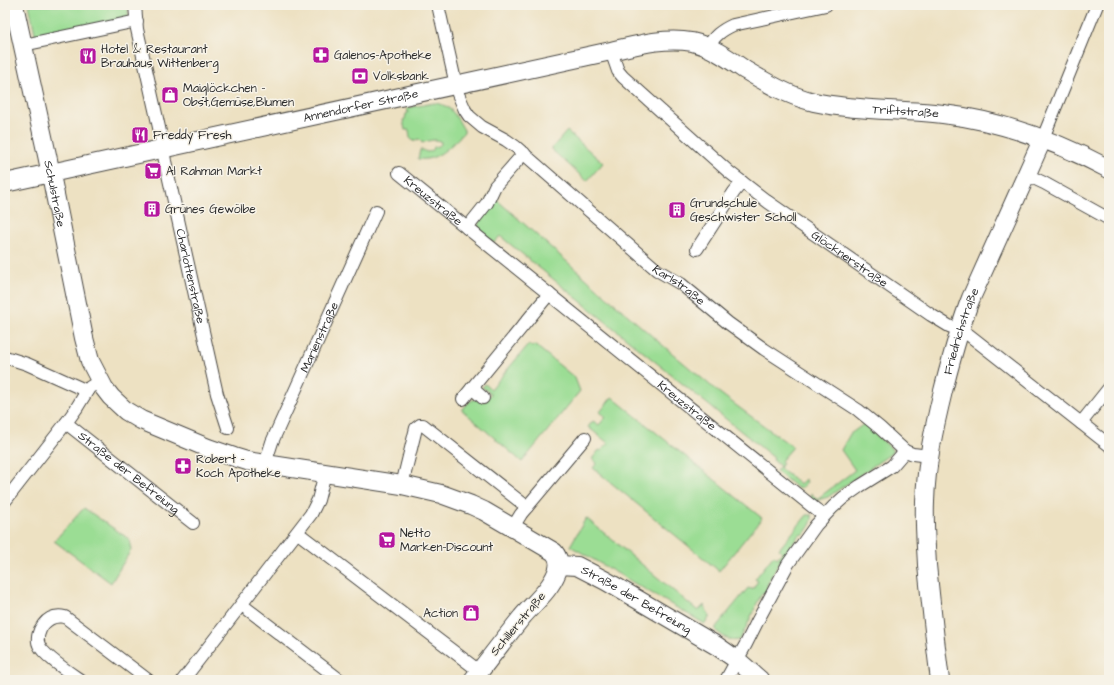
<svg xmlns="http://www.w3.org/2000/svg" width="1114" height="685" font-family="'Architects Daughter',sans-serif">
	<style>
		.green { fill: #9bdd94; stroke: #638460 }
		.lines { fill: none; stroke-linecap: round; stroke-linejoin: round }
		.street-casing { stroke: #484642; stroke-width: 14 }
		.secondary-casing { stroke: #484642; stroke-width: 20 }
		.street { stroke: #fff; stroke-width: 12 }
		.secondary { stroke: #fff; stroke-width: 18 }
		.labels { text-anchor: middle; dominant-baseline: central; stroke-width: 3; stroke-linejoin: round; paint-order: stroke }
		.poi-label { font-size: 12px; fill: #2b2b2b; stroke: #f7f3e8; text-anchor: start }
		.street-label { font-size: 12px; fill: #2b2b2b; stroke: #f7f3e8 }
	</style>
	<rect width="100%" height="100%" fill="#f7f3e8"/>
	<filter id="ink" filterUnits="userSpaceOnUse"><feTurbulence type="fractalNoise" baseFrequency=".025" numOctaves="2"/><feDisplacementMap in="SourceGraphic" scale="8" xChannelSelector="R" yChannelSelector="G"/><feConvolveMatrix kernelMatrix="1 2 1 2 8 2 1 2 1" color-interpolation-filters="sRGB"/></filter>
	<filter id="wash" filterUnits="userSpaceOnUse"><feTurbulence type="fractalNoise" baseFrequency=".012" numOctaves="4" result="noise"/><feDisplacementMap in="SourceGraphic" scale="16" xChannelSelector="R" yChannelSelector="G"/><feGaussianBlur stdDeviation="0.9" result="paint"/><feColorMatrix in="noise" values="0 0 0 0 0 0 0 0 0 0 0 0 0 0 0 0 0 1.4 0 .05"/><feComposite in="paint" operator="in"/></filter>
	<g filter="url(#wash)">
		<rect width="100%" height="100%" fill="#ede1c2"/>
		<!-- green -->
		<path class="green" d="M29,5H127L129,18L36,38Z
			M434,103C452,105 455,115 464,130V132C452,145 437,162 418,159L420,150H423C427,153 430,152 433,150L434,147L439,146L441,144V142C435,138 428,141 422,143L421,141L419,139L413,141L410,138L409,130H405L403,120L405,119L406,114L408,113L407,108Z
			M567,131L603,163L587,181L551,149Z
			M497,200C570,264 642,329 717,391C742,410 767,428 793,447L781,461L783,463L780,468L799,484H800L805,479L807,482C805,486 802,488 797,488L776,471L780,466L773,460L774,458L500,236L494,243L479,231L478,225L480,220Z
			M529,344L532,347L535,345L575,378L580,391L522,462L462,410C469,402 472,396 484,402L491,394L482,387L485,384L491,389Z
			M612,397L762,518L719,571L593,468L597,463L592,459L599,450L601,451L608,443L588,427L593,421L599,425L606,417L600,412Z
			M864,424L892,449V453L828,497L814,501L811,498V493L817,499L855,470L841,450L850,434Z
			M84,508L129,539L131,550L111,583L54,541Z
			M807,515H812C813,523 808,528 804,534L799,535L787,552L788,556L786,559L780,560L767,585L768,588L766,592L762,593C754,608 749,624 740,639C732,644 723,636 716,631V627L748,588L751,589L753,588L758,581L755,579L774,555L777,558L782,552L779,549Z
			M586,518L698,611L704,605L709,616V618L705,624L570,546Z"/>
	</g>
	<g filter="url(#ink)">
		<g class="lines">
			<!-- street casing -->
			<g class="street-casing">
				<g id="street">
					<path id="s1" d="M135,5L137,29L160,132L165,161L217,394L228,428"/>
					<path id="s2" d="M438,5L458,94L465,110L469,116L482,127L506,140L516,147L657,270L681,284L728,323L764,349L858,410L880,428L905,451L913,454L929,456"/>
					<path d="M33,43L137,21"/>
					<path d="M707,47C715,36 720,31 733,25L826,5"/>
					<path id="s3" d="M611,51L618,71L623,77L729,172L768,202L931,315L949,326L959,330L969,335L1109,445"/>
					<path d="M1043,138L1097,5"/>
					<path id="s4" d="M399,173L824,516"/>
					<path d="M1027,175L1044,183L1109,219"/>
					<path d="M467,228L487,203L495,186L524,153"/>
					<path d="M697,249L734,192L742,182"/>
					<path d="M5,357L27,364L87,391"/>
					<path d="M472,388L483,398"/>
					<path d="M463,399L549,294"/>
					<path id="s5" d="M66,423L193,523"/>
					<path d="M1081,423L1109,388"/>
					<path id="s6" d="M265,464L272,442L376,211"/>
					<path d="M402,485L416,428L420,425H423L527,507"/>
					<path d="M5,501L66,423L76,409L87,391L90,387L100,381"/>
					<path d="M513,527L521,514L585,438"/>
					<path d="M298,533L479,671"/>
					<path d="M242,605L340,680"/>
					<path d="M80,680C70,673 43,655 39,645C36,639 39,630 43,625C49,617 56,615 65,617L148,680"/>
					<path d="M183,680L311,514L318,500L325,473"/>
					<path d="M726,680L746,644L758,620L788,564L816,525L833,507L843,498L860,486L892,466L905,451"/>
				</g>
			</g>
			<!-- secondary casing -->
			<g class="secondary-casing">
				<g id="secondary">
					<path id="s7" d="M14,5L47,155L84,338L90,361L104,388L111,397L126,411L141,420L208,448L234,457L247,461L402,485L441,494L471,505L484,511L554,552C559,558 560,564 557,572C550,590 534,603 522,617C505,638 489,659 473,680"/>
					<path id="s8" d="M5,183L611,51C637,45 664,37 692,42C711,46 729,59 745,70C767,83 789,96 814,102C855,111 901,109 943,114C1003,121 1056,141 1109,169"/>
					<path id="s9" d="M559,565L577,566L606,581L717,646L737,660L760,680"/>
					<path id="s10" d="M940,680C935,642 931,604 927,565C926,544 924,523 925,502C926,464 934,428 943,391C951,360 959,328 971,298L1043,138"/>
				</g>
			</g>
			<!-- street -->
			<use href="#street" class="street"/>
			<!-- secondary -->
			<use href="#secondary" class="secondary"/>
		</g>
	</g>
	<!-- icons -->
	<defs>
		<g id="pharmacy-square" transform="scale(0.9)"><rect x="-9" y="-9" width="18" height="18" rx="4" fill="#b5179e" stroke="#f7f3e8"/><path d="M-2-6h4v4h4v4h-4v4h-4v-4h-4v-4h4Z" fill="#fff"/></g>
		<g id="restaurant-square" transform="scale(0.9)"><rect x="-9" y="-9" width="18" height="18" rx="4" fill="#b5179e" stroke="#f7f3e8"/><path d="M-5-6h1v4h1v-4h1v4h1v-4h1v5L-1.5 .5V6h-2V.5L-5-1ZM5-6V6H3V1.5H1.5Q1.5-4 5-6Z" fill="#fff"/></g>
		<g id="bank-square" transform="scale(0.9)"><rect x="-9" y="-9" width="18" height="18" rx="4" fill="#b5179e" stroke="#f7f3e8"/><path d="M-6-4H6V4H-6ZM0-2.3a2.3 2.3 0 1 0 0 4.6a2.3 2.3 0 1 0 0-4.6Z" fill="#fff"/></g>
		<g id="shop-square" transform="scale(0.9)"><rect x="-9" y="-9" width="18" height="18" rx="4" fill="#b5179e" stroke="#f7f3e8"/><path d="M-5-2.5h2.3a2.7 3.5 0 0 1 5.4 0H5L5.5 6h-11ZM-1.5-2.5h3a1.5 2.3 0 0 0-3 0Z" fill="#fff"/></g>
		<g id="supermarket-square" transform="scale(0.9)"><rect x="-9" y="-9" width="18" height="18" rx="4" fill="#b5179e" stroke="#f7f3e8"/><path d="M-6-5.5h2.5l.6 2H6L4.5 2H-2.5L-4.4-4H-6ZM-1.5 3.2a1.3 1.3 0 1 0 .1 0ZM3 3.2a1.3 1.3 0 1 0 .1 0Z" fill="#fff"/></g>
		<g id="building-square" transform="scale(0.9)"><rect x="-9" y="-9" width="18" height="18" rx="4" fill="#b5179e" stroke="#f7f3e8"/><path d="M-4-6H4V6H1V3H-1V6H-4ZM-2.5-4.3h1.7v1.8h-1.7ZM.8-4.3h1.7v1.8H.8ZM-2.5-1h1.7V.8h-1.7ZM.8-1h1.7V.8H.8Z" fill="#fff"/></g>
	</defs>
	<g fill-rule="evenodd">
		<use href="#pharmacy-square" x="321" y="55"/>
		<use href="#restaurant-square" x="88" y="56"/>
		<use href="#bank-square" x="360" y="76"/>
		<use href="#shop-square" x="170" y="95"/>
		<use href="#restaurant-square" x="140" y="135"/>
		<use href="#supermarket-square" x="153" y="171"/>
		<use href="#building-square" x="152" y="209"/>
		<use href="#building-square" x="677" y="210"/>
		<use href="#pharmacy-square" x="183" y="466"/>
		<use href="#supermarket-square" x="387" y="540"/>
		<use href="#shop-square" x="471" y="613"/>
	</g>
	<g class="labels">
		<!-- poi labels -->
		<g class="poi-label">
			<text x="101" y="49">Hotel &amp; Restaurant<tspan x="101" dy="14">Brauhaus Wittenberg</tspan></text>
			<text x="334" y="55">Galenos-Apotheke</text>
			<text x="373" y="76">Volksbank</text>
			<text x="183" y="88">Maiglöckchen -<tspan x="183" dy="14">Obst,Gemüse,Blumen</tspan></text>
			<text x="153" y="135">Freddy Fresh</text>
			<text x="166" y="171">Al Rahman Markt</text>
			<text x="690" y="203">Grundschule<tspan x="690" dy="14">Geschwister Scholl</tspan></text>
			<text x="165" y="209">Grünes Gewölbe</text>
			<text x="196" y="459">Robert -<tspan x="196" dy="14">Koch Apotheke</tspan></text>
			<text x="400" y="533">Netto<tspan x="400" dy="14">Marken-Discount</tspan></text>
			<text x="458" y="613" text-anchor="end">Action</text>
		</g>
		<!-- street labels -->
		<g class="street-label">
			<text stroke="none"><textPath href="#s8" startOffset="364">Annendorfer Straße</textPath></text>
			<text stroke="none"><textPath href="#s8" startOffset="931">Triftstraße</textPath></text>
			<text stroke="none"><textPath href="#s7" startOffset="193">Schulstraße</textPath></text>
			<text stroke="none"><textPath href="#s4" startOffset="44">Kreuzstraße</textPath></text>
			<text stroke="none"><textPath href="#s3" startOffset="320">Glöcknerstraße</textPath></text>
			<text stroke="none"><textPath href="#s1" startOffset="277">Charlottenstraße</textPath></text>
			<text stroke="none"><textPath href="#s2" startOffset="386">Karlstraße</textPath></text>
			<text stroke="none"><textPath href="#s10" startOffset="354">Friedrichstraße</textPath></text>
			<text stroke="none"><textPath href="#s6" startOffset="138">Marienstraße</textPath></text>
			<text stroke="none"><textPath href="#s4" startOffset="370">Kreuzstraße</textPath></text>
			<text stroke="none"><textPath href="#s5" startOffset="80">Straße der Befreiung</textPath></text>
			<text stroke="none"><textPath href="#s9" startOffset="86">Straße der Befreiung</textPath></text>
			<text transform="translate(518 624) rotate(-50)">Schillerstraße</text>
		</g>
	</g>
	<!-- margin -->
	<rect width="1114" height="685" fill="none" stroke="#f7f3e8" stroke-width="20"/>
</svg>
